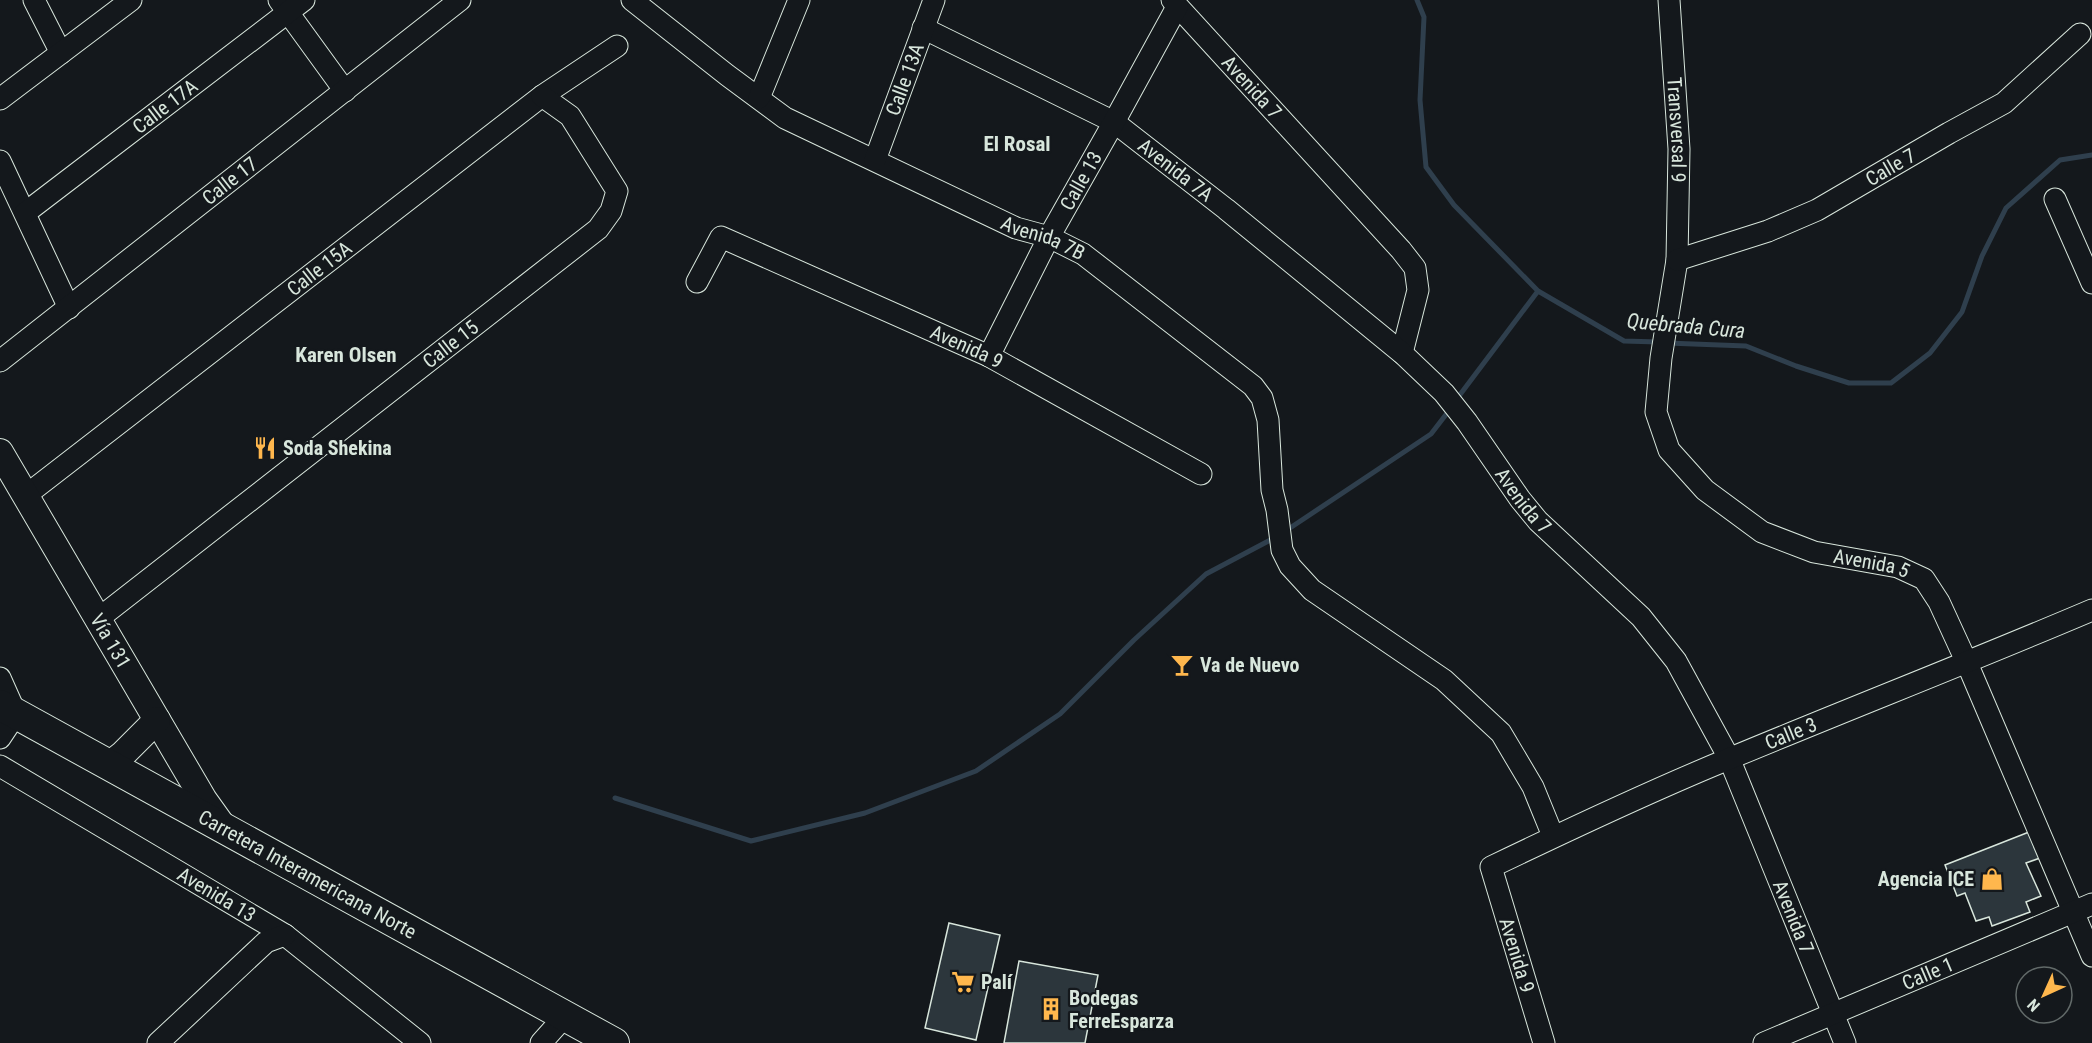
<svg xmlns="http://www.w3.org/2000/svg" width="2092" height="1043" font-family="'Roboto Condensed',sans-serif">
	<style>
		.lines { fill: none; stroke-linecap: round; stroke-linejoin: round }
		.stream { stroke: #2f3f4d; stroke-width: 5 }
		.building { fill: #2c363c; stroke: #d8e6dc; stroke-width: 1.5 }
		.minor-casing { stroke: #d8e6dc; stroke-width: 23 }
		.major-casing { stroke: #d8e6dc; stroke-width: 28 }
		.highway-casing { stroke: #d8e6dc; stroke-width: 32 }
		.minor { stroke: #14181c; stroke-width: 21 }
		.major { stroke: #14181c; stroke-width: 26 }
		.highway { stroke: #14181c; stroke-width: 30 }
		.labels { text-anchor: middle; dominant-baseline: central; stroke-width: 4.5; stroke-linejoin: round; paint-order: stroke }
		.street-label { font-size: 20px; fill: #d8e6dc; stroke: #14181c }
		.poi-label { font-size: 20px; font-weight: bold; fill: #d8e6dc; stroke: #14181c; text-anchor: start }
		.neighbourhood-label { font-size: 21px; font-weight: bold; fill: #d8e6dc; stroke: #14181c }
		.water-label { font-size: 21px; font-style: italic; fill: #d8e6dc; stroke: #14181c }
	</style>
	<rect width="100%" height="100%" fill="#14181c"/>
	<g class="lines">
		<!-- stream -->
		<path class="stream" d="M1417,0L1424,17L1420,100L1426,167L1454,205L1538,291L1624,341L1658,342
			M1667,343L1746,346L1796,366L1849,383H1891L1930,353L1962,312L1982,256L2006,208L2060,160L2092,155
			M1456,400L1538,291
			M1284,532L1431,434L1451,408
			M615,798L751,841L865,813L976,771L1060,714L1134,640L1206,574L1276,537"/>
	</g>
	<!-- building -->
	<path class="building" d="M2029,832L2040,858L2026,863L2041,896L2026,902L2030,912L1992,926L1989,917L1976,921L1965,893L1957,896L1945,865Z
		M949,923L1000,935L976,1040L925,1028Z
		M1019,961L1098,975L1085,1043H1004Z"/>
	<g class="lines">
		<!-- minor casing -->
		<g class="minor-casing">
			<g id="minor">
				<path d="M34,0L61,53"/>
				<path d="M279,0L345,91"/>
				<path id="s1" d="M632,0L727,75L785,118L1016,228L1049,237L1083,254L1253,386L1262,398L1268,420L1272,490L1277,510L1282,550L1290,566L1312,590L1444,680L1501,733L1533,787L1553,836"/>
				<path id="s2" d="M1172,0L1401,250L1415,268L1418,290L1402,353"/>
				<path id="s3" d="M1669,0L1679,149L1677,260L1661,358L1656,412L1669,450L1705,490L1762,532L1814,552L1898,567L1924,579L1939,602L1967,663L2092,956"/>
				<path id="s4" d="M923,28L1114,122L1226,209L1402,353L1444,393L1467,422L1520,499L1538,521L1641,617L1676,661L1729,758L1845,1043"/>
				<path d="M759,98L799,0"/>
				<path d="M0,99L131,0"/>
				<path id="s5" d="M875,160L934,0"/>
				<path d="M0,161L69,308"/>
				<path d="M2055,199L2092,283"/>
				<path id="s6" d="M25,213L304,0"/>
				<path id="s7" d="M1677,260L1768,231L1817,210L1949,133L2004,103L2080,34"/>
				<path id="s8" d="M697,282L721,237L989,356L1201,474"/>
				<path id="s9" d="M989,356L1049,237L1114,122L1177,7"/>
				<path id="s10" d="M0,361L460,0"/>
				<path id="s11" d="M25,496L542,96L617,46"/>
				<path id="s12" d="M98,619L598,229L611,211L617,191L570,116L542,96"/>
				<path d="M0,678L16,714L0,738"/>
				<path id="s13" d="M0,766L285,935L420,1043"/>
				<path d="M158,1043L266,942L285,935"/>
				<path d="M541,1043L565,1016"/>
				<path id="s14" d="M1544,1043L1491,867C1570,829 1650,791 1731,758C1851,708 1972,661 2092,610"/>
				<path id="s15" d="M1764,1043L2092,904"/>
			</g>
		</g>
		<!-- major casing -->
		<g class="major-casing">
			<g id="major">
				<path id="s16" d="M0,452L204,800L224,828"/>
				<path d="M109,765L123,754L157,720"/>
			</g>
		</g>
		<!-- highway casing -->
		<g class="highway-casing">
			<g id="highway">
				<path id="s17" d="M0,705L614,1043"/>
			</g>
		</g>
		<!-- minor -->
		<use href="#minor" class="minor"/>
		<!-- major -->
		<use href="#major" class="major"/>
		<!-- highway -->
		<use href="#highway" class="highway"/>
	</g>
	<!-- icons -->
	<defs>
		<g id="restaurant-bare" transform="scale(1.8)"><path d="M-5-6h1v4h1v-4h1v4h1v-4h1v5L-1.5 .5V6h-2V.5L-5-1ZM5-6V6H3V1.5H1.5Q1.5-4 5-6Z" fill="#ffb74d" stroke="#14181c" stroke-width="2.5" paint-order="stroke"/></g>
		<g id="bar-bare" transform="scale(1.8)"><path d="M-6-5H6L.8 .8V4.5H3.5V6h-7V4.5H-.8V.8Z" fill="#ffb74d" stroke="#14181c" stroke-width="2.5" paint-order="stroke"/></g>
		<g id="shop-bare" transform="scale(1.8)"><path d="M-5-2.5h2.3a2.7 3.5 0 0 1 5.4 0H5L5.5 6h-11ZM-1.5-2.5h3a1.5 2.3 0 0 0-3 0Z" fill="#ffb74d" stroke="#14181c" stroke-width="2.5" paint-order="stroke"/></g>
		<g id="supermarket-bare" transform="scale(1.8)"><path d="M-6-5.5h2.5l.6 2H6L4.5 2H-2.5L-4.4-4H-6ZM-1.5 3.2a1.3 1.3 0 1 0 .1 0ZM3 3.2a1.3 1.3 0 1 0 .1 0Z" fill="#ffb74d" stroke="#14181c" stroke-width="2.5" paint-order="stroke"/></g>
		<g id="building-bare" transform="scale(1.8)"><path d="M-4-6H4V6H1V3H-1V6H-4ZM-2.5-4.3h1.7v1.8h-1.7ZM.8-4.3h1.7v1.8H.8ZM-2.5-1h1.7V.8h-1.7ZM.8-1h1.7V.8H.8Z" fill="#ffb74d" stroke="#14181c" stroke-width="2.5" paint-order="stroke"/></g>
	</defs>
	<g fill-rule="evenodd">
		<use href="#restaurant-bare" x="265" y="448"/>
		<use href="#bar-bare" x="1182" y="665"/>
		<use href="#shop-bare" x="1992" y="879"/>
		<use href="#supermarket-bare" x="963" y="982"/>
		<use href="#building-bare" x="1051" y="1009"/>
	</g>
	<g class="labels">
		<!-- street labels -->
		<g class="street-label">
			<text stroke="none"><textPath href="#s5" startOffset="86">Calle 13A</textPath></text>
			<text stroke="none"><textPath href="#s2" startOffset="118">Avenida 7</textPath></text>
			<text stroke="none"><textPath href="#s6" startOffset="176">Calle 17A</textPath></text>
			<text stroke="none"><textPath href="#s3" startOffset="130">Transversal 9</textPath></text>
			<text stroke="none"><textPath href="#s7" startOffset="234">Calle 7</textPath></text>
			<text stroke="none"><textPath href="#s4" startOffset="291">Avenida 7A</textPath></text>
			<text stroke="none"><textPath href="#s9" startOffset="198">Calle 13</textPath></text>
			<text stroke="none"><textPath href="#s10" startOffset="292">Calle 17</textPath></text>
			<text stroke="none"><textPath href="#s1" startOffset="478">Avenida 7B</textPath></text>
			<text stroke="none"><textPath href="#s11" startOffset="372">Calle 15A</textPath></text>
			<text stroke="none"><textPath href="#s12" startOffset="447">Calle 15</textPath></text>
			<text stroke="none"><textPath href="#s8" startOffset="320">Avenida 9</textPath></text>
			<text stroke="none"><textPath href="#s4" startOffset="774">Avenida 7</textPath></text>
			<text stroke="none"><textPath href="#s3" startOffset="693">Avenida 5</textPath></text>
			<text stroke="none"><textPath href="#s16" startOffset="219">Vía 131</textPath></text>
			<text stroke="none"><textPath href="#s14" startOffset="512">Calle 3</textPath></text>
			<text stroke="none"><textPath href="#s17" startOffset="351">Carretera Interamericana Norte</textPath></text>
			<text stroke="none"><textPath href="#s13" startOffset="252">Avenida 13</textPath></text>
			<text stroke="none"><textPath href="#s4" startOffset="1278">Avenida 7</textPath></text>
			<text transform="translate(1517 955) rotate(73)">Avenida 9</text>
			<text stroke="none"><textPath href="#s15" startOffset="178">Calle 1</textPath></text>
		</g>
		<!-- poi labels -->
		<g class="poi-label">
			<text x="283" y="448">Soda Shekina</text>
			<text x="1200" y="665">Va de Nuevo</text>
			<text x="1974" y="879" text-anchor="end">Agencia ICE</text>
			<text x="981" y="982">Palí</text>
			<text x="1069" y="998">Bodegas<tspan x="1069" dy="23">FerreEsparza</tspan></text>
		</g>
		<!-- neighbourhood labels -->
		<g class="neighbourhood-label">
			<text x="1017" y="144">El Rosal</text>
			<text x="346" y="355">Karen Olsen</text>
		</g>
		<!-- water labels -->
		<g class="water-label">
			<text transform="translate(1686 326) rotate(5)">Quebrada Cura</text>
		</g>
	</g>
	<!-- north arrow -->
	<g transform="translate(2044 995) rotate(225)"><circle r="28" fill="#14181c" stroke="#626a69" stroke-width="1.5"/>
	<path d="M0-4.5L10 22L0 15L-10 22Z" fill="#ffb74d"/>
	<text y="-9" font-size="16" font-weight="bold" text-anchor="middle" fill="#d8e6dc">N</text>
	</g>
</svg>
